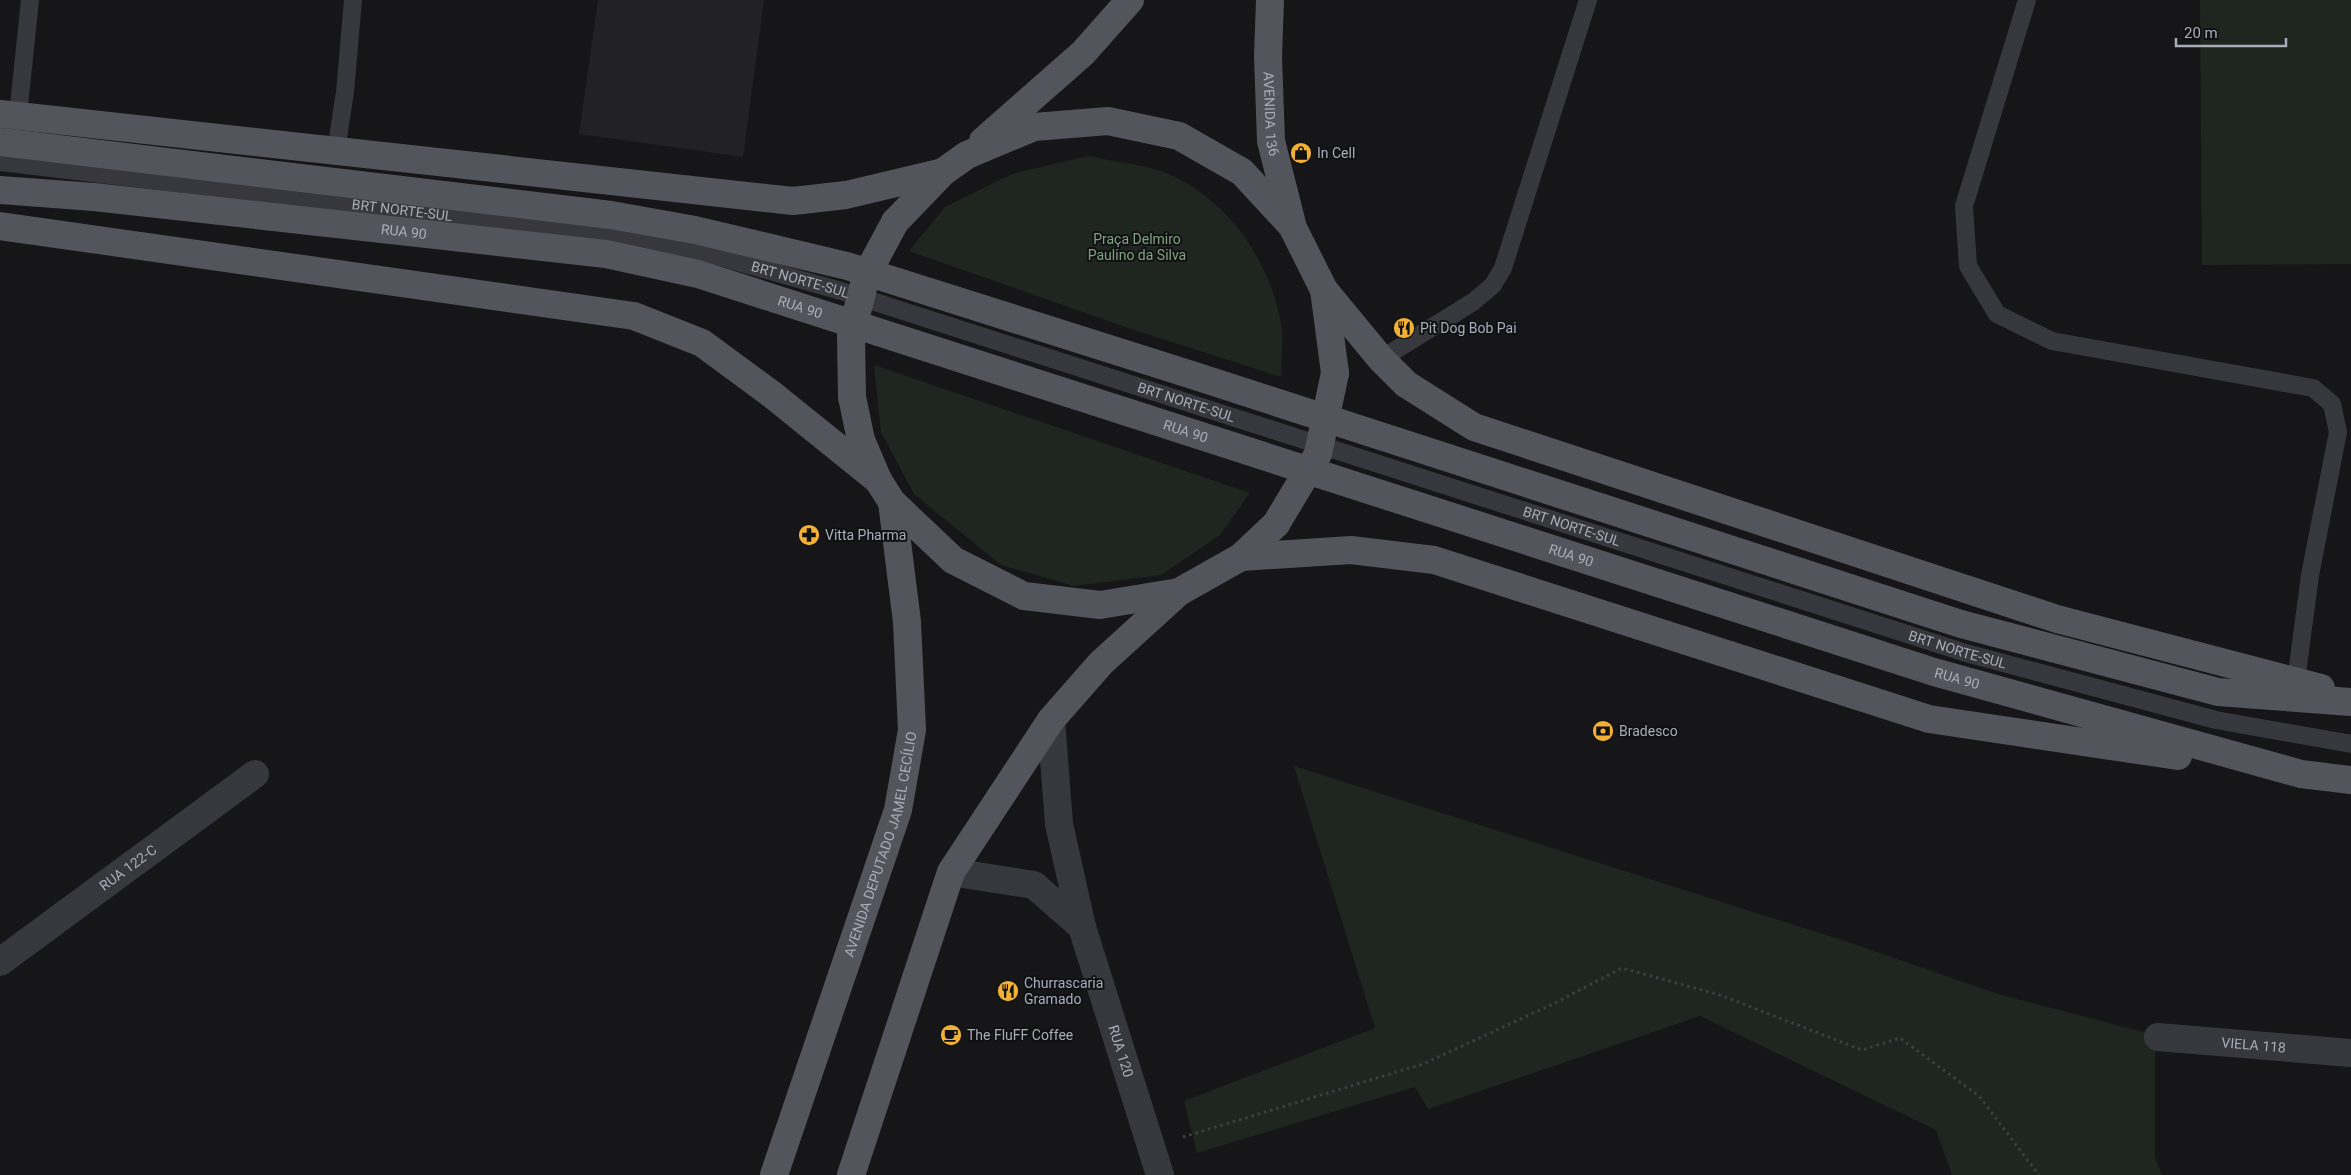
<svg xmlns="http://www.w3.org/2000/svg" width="2351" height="1175" font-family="Roboto,sans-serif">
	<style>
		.built { fill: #222225 }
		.green { fill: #1e261f }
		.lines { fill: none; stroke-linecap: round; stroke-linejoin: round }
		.path { stroke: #3d3f44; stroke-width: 3; stroke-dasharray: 2.5 4; stroke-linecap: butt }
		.service { stroke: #37383d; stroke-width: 18 }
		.minor { stroke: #37383d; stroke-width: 28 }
		.primary { stroke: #53555c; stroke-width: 28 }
		.primary-bridge { stroke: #53555c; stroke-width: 28 }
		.labels { text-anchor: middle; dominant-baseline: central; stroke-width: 4; stroke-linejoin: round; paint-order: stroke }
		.street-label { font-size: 14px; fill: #a8adb8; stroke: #111113 }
		.poi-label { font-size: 14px; fill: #a8adb8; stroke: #111113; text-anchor: start }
		.park-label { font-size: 14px; fill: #7fa381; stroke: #111113 }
	</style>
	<rect width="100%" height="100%" fill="#161618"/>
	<!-- built -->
	<path class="built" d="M598,0H764L743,157L579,134Z"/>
	<!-- green -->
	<path class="green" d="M2200,0H2351V264L2202,265Z
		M1088,156C1109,161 1148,165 1166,173C1228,199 1269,259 1281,323C1284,340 1281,360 1281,377L1128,328L909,251L945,207L1012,174Z
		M874,365L1250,493L1220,535L1161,575L1074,586L1001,565L914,494L881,432Z
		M1294,766L1851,943L1998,994L2155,1035V1157L2162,1175H1952L1936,1130L1700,1016L1428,1109L1415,1087L1197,1153L1184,1101L1375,1028Z"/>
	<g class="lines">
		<!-- path -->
		<path class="path" d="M1183,1137L1423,1064L1553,1004L1622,968L1720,995L1862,1050L1900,1038L1979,1096L2039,1175"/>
		<!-- service -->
		<g class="service">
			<path d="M2027,0L1964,206L1968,266L1997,314L2052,341L2313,388L2332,404L2338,432L2310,575L2296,681"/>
			<path d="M18,115L30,0"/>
			<path d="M336,151L345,92L353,0"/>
			<path id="s1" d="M0,162L569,230L699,251L841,291L1966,653L2216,720L2351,744"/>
			<path d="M1381,359L1473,302L1493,285L1503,268L1588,0"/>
		</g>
		<!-- minor -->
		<g class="minor">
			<path id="s2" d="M1051,720L1059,824L1082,927L1160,1175"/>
			<path d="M951,872L1034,885L1082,927"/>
			<path id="s3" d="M0,962L255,774"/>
			<path id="s4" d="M2158,1037L2351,1053"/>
		</g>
		<!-- primary -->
		<g class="primary">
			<path id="s5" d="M1270,0L1268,57L1271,141L1292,224"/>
			<path d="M0,114L793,201L846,195L943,172"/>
			<path d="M983,141L1083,53L1130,0"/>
			<path d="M0,142L611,215L695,230L847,266L1192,375L1961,624L2218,692L2351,702"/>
			<path id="s6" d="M0,190L94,197L606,254L698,274L1934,672L2301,774L2351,780"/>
			<path d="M895,222L943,172L967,155L1034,127L1108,121L1179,136L1242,172L1292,226L1324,290L1335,373"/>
			<path d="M0,226L634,316L702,343L770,393L878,480"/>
			<path d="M1324,290L1381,359L1406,384L1474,427L2057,619L2321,688"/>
			<path d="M852,397L861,440L878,480L892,502L953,560L1024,596L1100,605L1179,592L1241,557L1276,524"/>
			<path d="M1241,557L1351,550L1434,560L1929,719L2178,756"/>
			<path id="s7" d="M774,1175L898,810L912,730L907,622L892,502"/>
			<path d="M851,1175L951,872L1051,720L1101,663L1179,592"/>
		</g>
		<!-- primary-bridge -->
		<path class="primary-bridge" d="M852,397L851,336L866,276L895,222
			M1276,524L1318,454L1335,373"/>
	</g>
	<!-- icons -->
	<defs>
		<g id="shop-disc" transform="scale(1.125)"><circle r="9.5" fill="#f2b134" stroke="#111113"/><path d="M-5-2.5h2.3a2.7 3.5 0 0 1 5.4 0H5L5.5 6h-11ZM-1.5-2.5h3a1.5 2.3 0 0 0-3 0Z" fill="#111"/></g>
		<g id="restaurant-disc" transform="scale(1.125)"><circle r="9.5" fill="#f2b134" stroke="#111113"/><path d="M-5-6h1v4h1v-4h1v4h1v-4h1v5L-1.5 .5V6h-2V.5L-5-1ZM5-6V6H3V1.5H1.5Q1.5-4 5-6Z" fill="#111"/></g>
		<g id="pharmacy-disc" transform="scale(1.125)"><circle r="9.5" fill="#f2b134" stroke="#111113"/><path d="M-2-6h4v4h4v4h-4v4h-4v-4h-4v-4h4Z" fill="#111"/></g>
		<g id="bank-disc" transform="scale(1.125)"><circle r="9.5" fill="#f2b134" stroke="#111113"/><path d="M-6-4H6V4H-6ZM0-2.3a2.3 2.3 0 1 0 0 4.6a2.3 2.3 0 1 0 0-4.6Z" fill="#111"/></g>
		<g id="cafe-disc" transform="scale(1.125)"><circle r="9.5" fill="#f2b134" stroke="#111113"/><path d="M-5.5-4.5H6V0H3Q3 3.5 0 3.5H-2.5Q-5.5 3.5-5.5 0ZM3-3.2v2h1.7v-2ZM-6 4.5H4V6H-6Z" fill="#111"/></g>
	</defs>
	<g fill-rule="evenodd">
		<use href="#shop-disc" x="1301" y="153"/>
		<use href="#restaurant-disc" x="1404" y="328"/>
		<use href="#pharmacy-disc" x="809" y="535"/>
		<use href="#bank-disc" x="1603" y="731"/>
		<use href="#restaurant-disc" x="1008" y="991"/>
		<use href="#cafe-disc" x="951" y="1035"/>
	</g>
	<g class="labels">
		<!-- street labels -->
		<g class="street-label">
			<text stroke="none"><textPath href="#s5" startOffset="114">AVENIDA 136</textPath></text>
			<text stroke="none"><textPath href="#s1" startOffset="405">BRT NORTE-SUL</textPath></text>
			<text stroke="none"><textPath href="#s6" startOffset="406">RUA 90</textPath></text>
			<text stroke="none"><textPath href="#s1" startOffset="810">BRT NORTE-SUL</textPath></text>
			<text stroke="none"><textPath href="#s6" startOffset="811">RUA 90</textPath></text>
			<text stroke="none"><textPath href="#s1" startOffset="1215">BRT NORTE-SUL</textPath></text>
			<text stroke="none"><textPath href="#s6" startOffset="1216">RUA 90</textPath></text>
			<text stroke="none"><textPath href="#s1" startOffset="1620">BRT NORTE-SUL</textPath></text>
			<text stroke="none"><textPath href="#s6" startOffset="1621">RUA 90</textPath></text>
			<text stroke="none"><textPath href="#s1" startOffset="2025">BRT NORTE-SUL</textPath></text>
			<text stroke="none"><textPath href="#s6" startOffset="2026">RUA 90</textPath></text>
			<text stroke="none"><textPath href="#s7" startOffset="348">AVENIDA DEPUTADO JAMEL CECÍLIO</textPath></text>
			<text stroke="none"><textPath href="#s3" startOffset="159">RUA 122-C</textPath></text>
			<text stroke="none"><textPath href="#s4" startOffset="96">VIELA 118</textPath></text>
			<text stroke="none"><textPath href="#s2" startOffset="340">RUA 120</textPath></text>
		</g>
		<!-- poi labels -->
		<g class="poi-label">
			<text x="1317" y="153">In Cell</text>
			<text x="1420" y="328">Pit Dog Bob Pai</text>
			<text x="825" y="535">Vitta Pharma</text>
			<text x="1619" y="731">Bradesco</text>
			<text x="1024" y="983">Churrascaria<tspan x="1024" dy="16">Gramado</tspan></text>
			<text x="967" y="1035">The FluFF Coffee</text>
		</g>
		<!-- park labels -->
		<g class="park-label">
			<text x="1137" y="239">Praça Delmiro<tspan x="1137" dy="16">Paulino da Silva</tspan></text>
		</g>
	</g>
	<!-- scale -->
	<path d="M2176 38v8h110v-8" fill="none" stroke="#a8adb8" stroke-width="2.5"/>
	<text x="2184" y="38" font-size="15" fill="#a8adb8" stroke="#111113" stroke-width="4" paint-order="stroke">20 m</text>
</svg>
